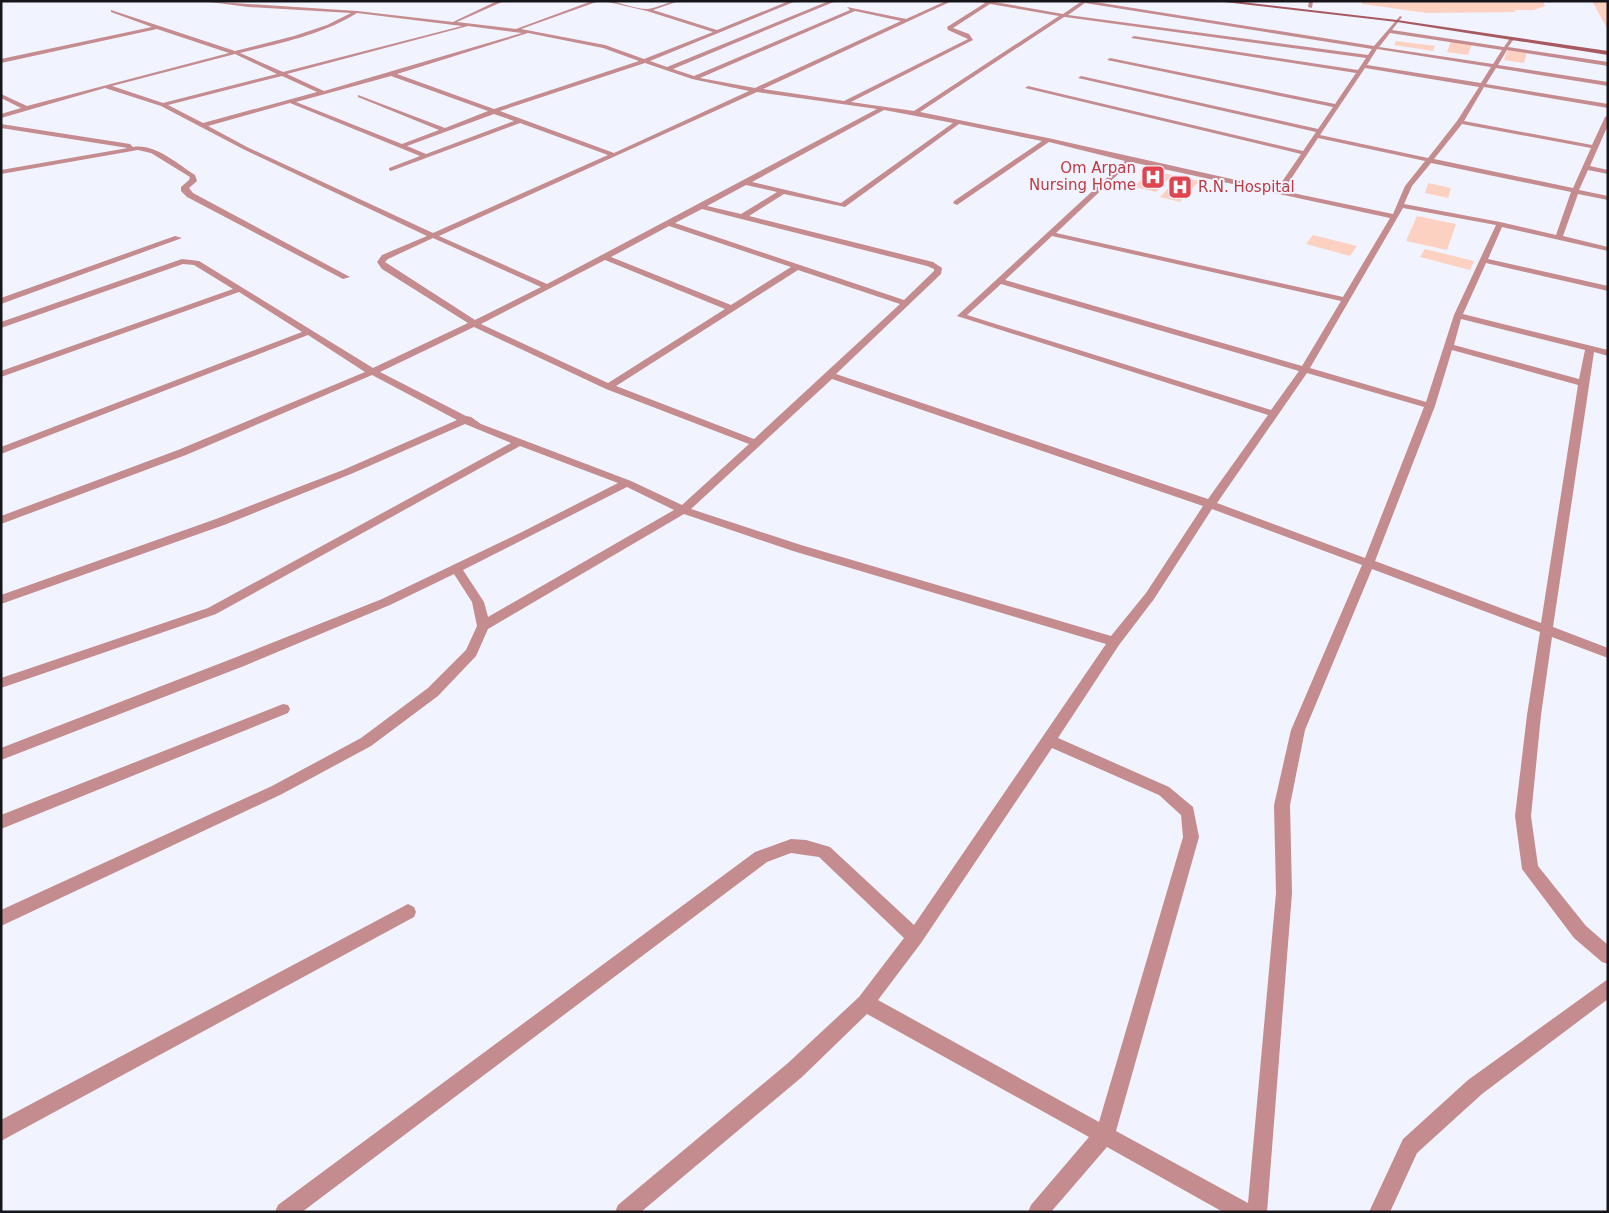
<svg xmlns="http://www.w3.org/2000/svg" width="1609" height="1213" font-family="'DejaVu Sans',sans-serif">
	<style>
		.building { fill: #fdd1c1 }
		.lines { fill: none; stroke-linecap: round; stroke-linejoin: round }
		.lane { fill: #c48c8f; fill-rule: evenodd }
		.street { fill: #c48c8f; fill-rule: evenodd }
		.secondary { fill: #a75960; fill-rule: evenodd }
		.labels { text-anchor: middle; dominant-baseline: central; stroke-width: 4; stroke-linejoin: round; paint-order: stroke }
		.far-health-label { font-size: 15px; fill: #be3a42; stroke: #f1f3fe; text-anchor: end }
	</style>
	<rect width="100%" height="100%" fill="#f1f3fe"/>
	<!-- building -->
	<path class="building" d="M1362,1H1543L1545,6L1534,10H1514L1516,12L1427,13L1362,4Z
		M1592,1H1608V30Z
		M1396,41L1435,46L1433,51L1394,45Z
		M1451,41L1472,44L1468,55L1447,52Z
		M1508,49L1527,52L1524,63L1504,60Z
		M1150,170L1172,175L1156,192L1134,187Z
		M1179,177L1199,181L1180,202L1160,197Z
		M1428,183L1451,188L1448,198L1425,193Z
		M1417,216L1456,224L1447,250L1406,241Z
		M1313,235L1357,246L1350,256L1306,244Z
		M1425,249L1474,261L1470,270L1420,257Z"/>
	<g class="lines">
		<!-- lane -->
		<path class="lane" d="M1309,1H1313L1312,8L1308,7Z"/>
		<!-- street -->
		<path class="street" d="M203,1L357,11L453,22L497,1H504L457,22L516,29L592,1H599L521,29L605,45L644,59L713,32L647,11L604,1C619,1 633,9 648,9C658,8 668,1 679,1L653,10L717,30L789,1H796L650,61L667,67L829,1H836L673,69L694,76L850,10L847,7L906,19L946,1H952L763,89L844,101L968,39L948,30L947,27L985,3L978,1H989L1063,14L1082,1H1089L1374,46L1400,16L1402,17L1392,30L1504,47L1511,37L1514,39L1508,47L1608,62V66L1507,50L1498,65L1608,82V86L1496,68L1486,84L1608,104V108L1484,87L1464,121L1592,145L1605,117L1608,115V125L1590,166L1608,170V174L1588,170L1579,190L1608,196V200L1578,194L1563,236L1608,247V251L1502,227L1488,259L1608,286V291L1486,263L1463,314L1608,350V356L1594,352L1553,627L1608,648V658L1552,637L1541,715L1531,816L1538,866L1586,926L1608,945V964L1602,962L1574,938L1522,869L1515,816L1527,715L1540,632L1372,569L1305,730L1290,805L1292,893L1267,1212H1223L1107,1147L1051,1212H1028L1031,1205L1089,1137L867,1014L802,1077L641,1212H615L618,1205L788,1063L859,997L904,938L819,857L791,853L767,862L302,1212H275L278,1205L755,852L791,839L806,840L830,847L914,925L1106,644L793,551L684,514L488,629L476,656L438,696L371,746L282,794L1,926V910L272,786L361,738L428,688L466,650L477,626L472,602L454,574L390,605L244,666L1,760V748L234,658L382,599L522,532L618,483L520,446L216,614L1,688V678L208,608L511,443L465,424L351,474L224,525L1,604V595L216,519L343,470L457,420L372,375L186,455L1,524V516L178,450L365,372L308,335L1,454V447L302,332L239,292L1,377V371L233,289L194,265L183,264L1,328V322L182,259L199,261L373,368L468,323L382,269L377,262L382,255L427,236L243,149L161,106L105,88L1,118V114L21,108L1,98V94L27,106L229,53L157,29L1,63V59L152,27L111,12V10L235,51L294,36L327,25L351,13L248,7ZM1085,3L1372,49L1368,55L1068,15ZM990,4L1059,16L914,111L851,102L973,40L969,34L953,28ZM855,11L901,21L755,88L700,78ZM357,13L462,26L283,72L240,53C280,43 322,35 357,13ZM1064,17H1065L1366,58L1358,70L1134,36L1131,38L1356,73L1335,104L1110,58L1107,60L1333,107L1318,129L1081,76L1078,78L1316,132L1303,151L1028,86L1025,88L1301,154L1277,189L1048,138L920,112ZM468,26L522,33L324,91L287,74ZM528,33L603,48L639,61L494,109L397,74ZM1390,33L1502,50L1493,64L1379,47ZM1377,49L1491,67L1481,83L1367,65ZM235,54L277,74L163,103L112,86ZM645,63L692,79L749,91L614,153L500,111ZM1365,68L1479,87L1457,121L1428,158L1320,135ZM282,76L317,92L203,123L168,105ZM391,76L488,111L445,128L358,95V97L439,130L402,144L296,102ZM757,92L877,109L547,284L439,236ZM290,103L420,156L389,168V170L391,171L520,123L608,155L433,233L247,147L208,126ZM884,110L953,123L841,203L752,182ZM494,114L514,121L426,154L407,146ZM959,124L1042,141L954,201L953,203L957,205L1049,142L1125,161L957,316L1268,415L1208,499L836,374L941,274L942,268L933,262L749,216L784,194L845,207ZM1462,124L1591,148L1573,188L1434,159ZM1318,138L1425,161L1405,186L1393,214L1283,191ZM1131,162L1390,218L1343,297L1056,233ZM1431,163L1571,192L1556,235L1500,222L1404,204L1412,186ZM746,185L777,192L741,214L707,206ZM1403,208L1496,225L1454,315L1426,402L1310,368ZM702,209L927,266L934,269V271L904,300L675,223ZM669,226L791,267L731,305L611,257ZM1052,236L1341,301L1302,366L1005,280ZM433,238L541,287L475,320L385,262L388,259ZM605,260L725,309L608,383L481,324ZM798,270L900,304L754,439L616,386ZM1001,284L1299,371L1271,410L967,315ZM1461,319L1585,350L1579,379L1454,345ZM474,327L606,389L749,444L682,505L631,481L481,424L471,417L466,416L380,372ZM1452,350L1578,385L1541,623L1375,561L1435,406ZM1307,373L1424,407L1365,558L1217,503ZM832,379L1203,506L1146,593L1111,636L801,545L691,509ZM627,487L674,510L488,617L484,602L463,570ZM1212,509L1362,565L1291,730L1274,805L1276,893L1248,1203L1116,1131L1199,837L1193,807L1169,787L1058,738L1119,645L1154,599ZM1052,748L1159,795L1181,815L1183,837L1099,1122L878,1000L921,943Z
			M1,124L130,144L133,147C154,143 178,164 195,175L197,181L189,188L193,193L350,277L343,279L187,197L181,191V187L189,180L190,177L151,153L138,150L1,174V170L128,148L1,128Z
			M175,236L182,238L1,304V298Z
			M283,704L288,705L290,709L288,713L1,829V815Z
			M408,904L414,907L416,912L414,917L1,1141V1120Z
			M1608,979V999L1482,1094L1417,1153L1390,1212H1369L1403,1139L1468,1080Z"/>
		<!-- secondary -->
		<path class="secondary" d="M1216,1H1233L1397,20L1608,51V55L1397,22Z"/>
	</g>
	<!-- icons -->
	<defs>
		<g id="hospital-square" transform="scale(1.25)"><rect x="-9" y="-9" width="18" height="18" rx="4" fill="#e0444e" stroke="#f1f3fe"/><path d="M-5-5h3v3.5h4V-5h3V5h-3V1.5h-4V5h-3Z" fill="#fff"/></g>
	</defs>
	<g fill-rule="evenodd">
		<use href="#hospital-square" x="1153" y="177"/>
		<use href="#hospital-square" x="1180" y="187"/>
	</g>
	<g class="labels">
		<!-- far-health labels -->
		<g class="far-health-label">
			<text x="1136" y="168">Om Arpan<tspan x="1136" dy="17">Nursing Home</tspan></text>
			<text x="1198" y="187" text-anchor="start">R.N. Hospital</text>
		</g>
	</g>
	<!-- border -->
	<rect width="1609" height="1213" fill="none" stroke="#16161a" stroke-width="5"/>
</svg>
